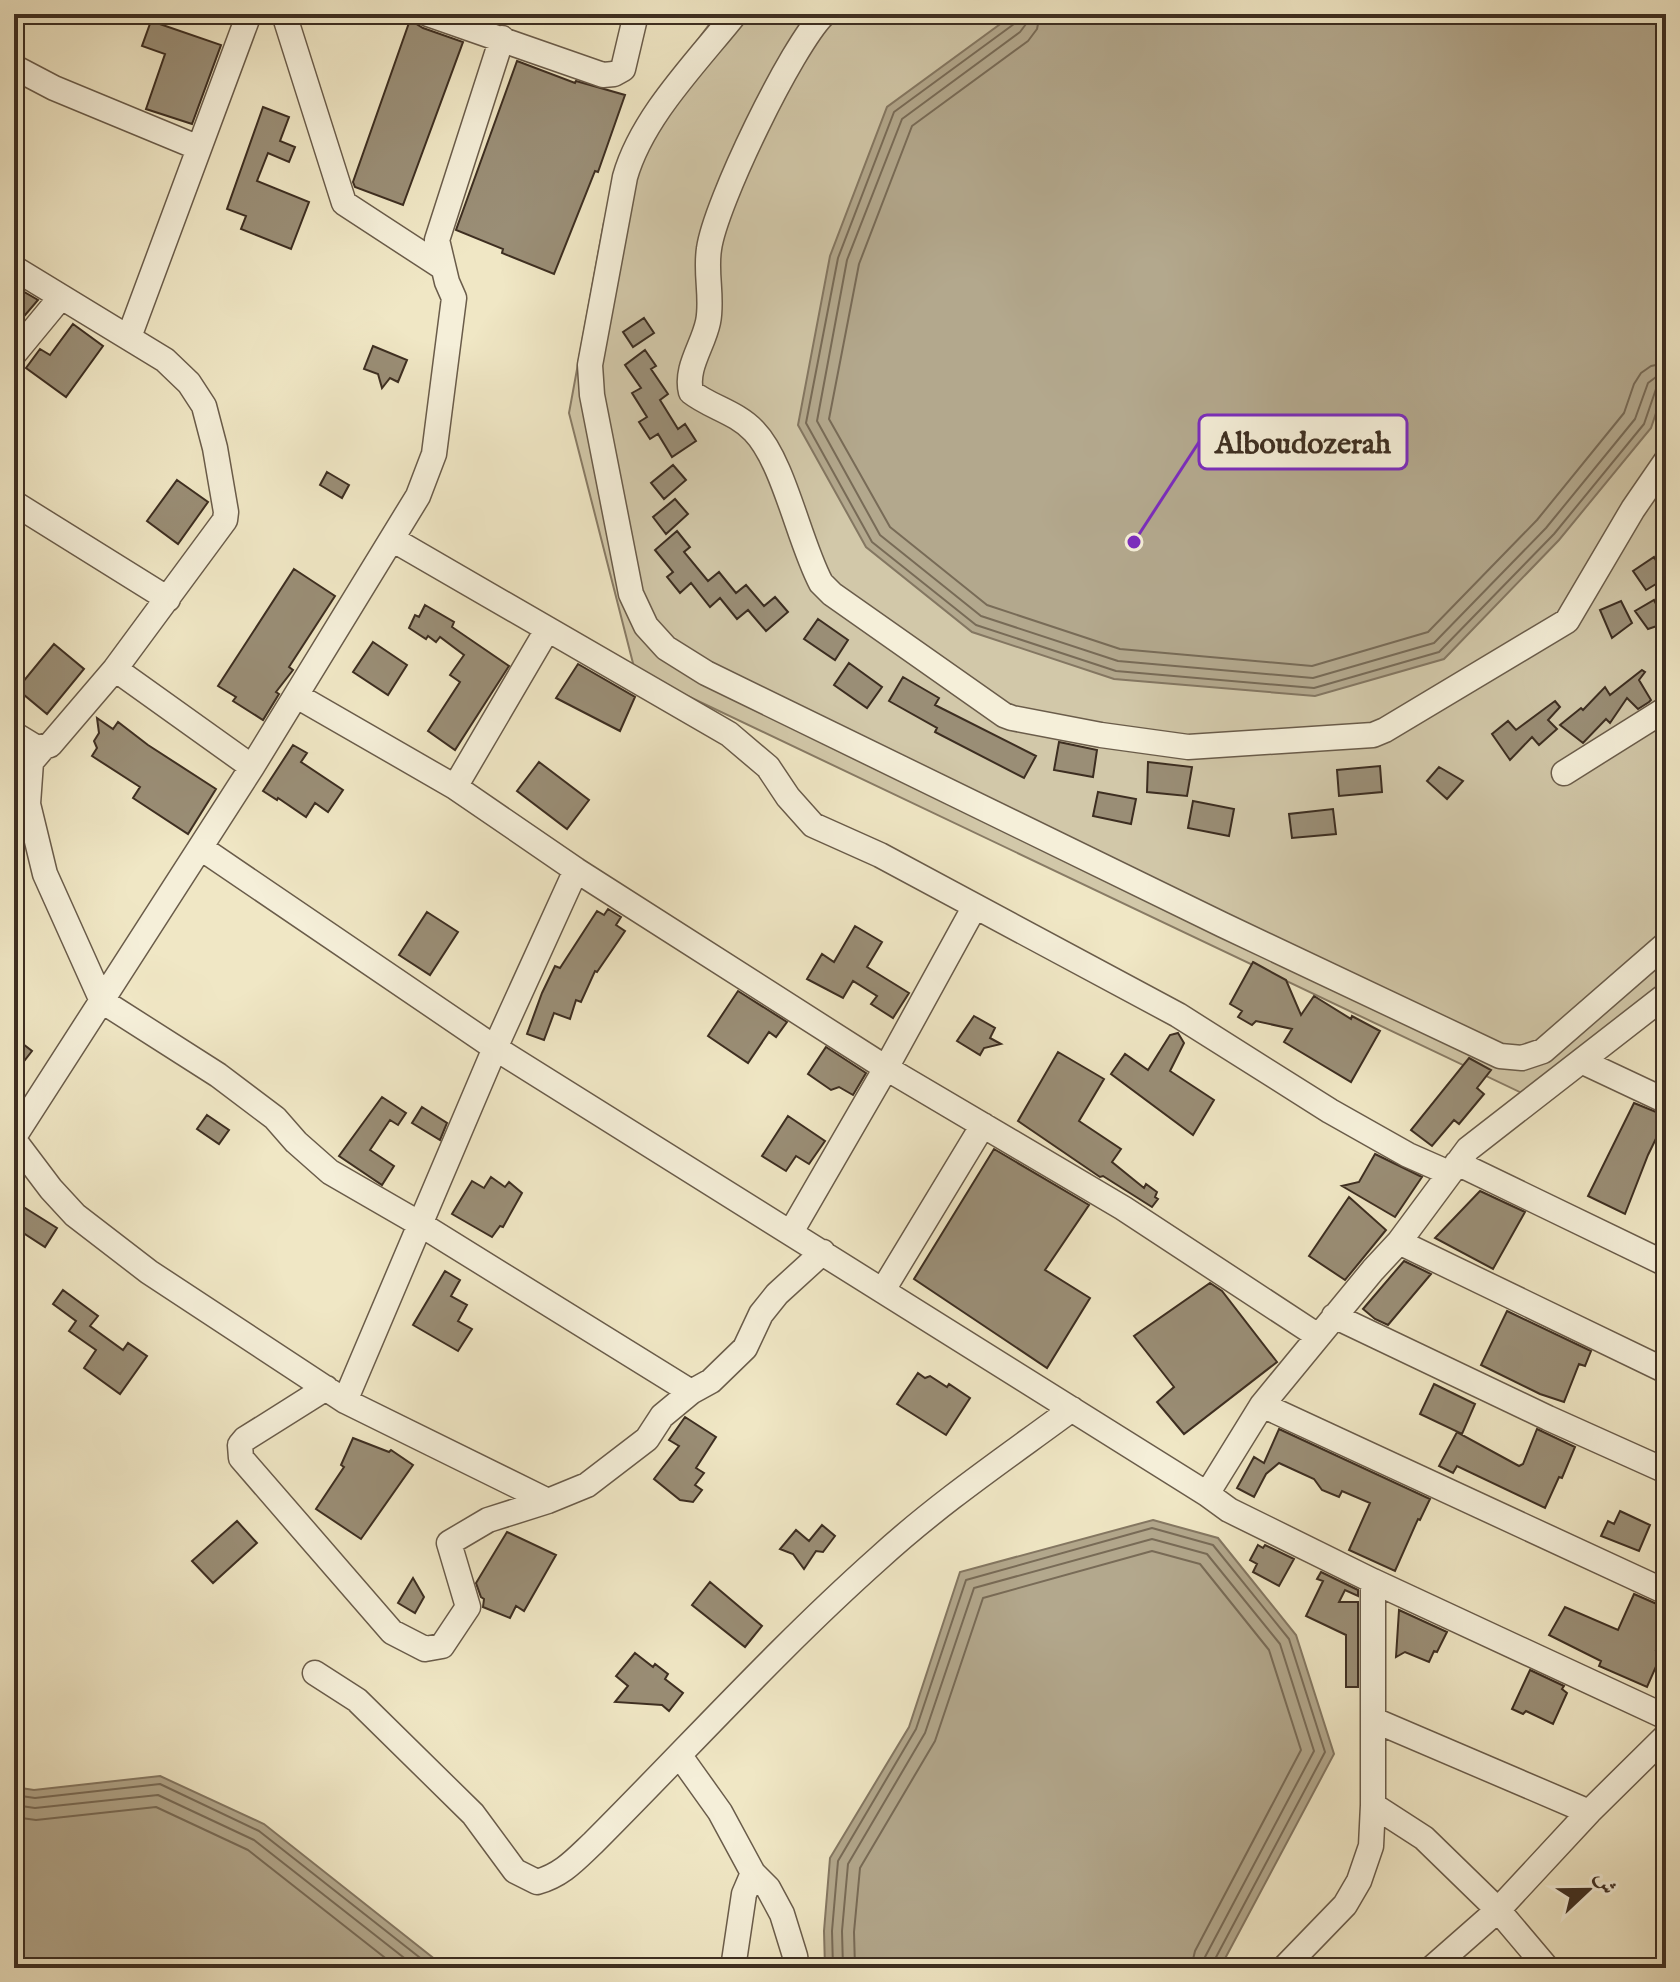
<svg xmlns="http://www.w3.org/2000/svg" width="1680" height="1982" font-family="'IM FELL English',Amiri,serif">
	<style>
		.green { fill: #d2c8a9; stroke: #887b65; stroke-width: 2 }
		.water { fill: #b3a88d; stroke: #847762; stroke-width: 2 }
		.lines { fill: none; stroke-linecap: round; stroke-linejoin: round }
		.shore { stroke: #786b57; stroke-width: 2 }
		.building { fill: #9a8e76; stroke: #3d2e21; stroke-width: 2 }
		.minor-casing { stroke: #6a5c4a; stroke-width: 27 }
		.minor { stroke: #f5efd9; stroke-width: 24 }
		.leader { fill: none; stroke: #7b2cbf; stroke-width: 3 }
		.callout-dot { fill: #7b2cbf; stroke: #f5efd9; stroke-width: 3 }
		.callout { fill: #f5efd9; stroke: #7b2cbf; stroke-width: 3 }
		.callout-label { font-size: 30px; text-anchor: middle; font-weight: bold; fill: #3d2e21 }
	</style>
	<rect width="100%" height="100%" fill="#f0e7c5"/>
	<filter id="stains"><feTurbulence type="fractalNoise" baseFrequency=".0025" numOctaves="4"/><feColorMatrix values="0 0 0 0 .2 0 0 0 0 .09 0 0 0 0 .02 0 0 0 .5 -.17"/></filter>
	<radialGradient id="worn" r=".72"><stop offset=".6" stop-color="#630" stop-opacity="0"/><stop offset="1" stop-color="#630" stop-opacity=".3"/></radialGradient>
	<!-- green -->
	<path class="green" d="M717,14H1666V979L1526,1095L635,671L569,413L604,222L662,88Z"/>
	<!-- water -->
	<path class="water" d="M1014,14H1666V383L1651,428L1559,540L1444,659L1315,696L1114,679L972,632L866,547L798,425L830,256L887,107Z
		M1153,1520L1218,1538L1296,1635L1334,1754L1220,1968H825L824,1931L830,1858L909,1727L960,1572Z
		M160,1776L264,1824L446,1968H14V1787L34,1790Z"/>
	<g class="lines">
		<!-- shore -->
		<path class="shore" d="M1017,14L1014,24L894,112L838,258L806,423L872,542L976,625L1116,671L1314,688L1439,652L1554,534L1644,424L1656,389L1666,386
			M1027,14L1026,24L1020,32L902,119L847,260L817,421L880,535L981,616L1118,661L1313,678L1434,643L1546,528L1635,419L1648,383L1656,377L1666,376
			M1040,14L1037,29L1028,41L912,126L859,264L829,419L890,527L987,605L1120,649L1312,666L1428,632L1537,520L1624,413L1634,384L1641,373L1651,366L1666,363
			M14,1795L35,1798L160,1784L259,1831L433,1968
			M14,1805L35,1808L158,1795L254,1840L417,1968
			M14,1817L36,1820L156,1807L248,1850L398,1968
			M833,1968L832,1931L838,1861L916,1729L966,1580L1152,1528L1213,1545L1289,1639L1325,1752L1214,1961L1213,1968
			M843,1968L842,1931L848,1864L925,1733L974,1588L1152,1539L1207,1554L1280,1644L1314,1751L1205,1957L1203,1968
			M855,1968L854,1932L860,1868L935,1741L983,1598L1152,1551L1200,1564L1269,1650L1301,1750L1195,1951L1191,1968"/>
	</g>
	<!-- building -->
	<path class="building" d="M410,20L423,28L463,42L403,205L355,187L353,182Z
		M151,21L221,45L192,124L146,109L165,54L142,46Z
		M517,61L575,83L576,81L625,95L598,172L595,171L554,274L502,253L503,249L456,230Z
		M263,107L289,117L280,141L295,147L289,162L268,153L257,181L309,202L291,249L241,229L246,216L227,209Z
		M14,286L38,300L14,328Z
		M644,318L654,333L633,347L623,332Z
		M73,324L103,346L66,397L26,368L40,349L50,355Z
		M373,346L407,360L398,382L390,378L382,388L378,374L364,369Z
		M645,350L656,366L651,369L668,394L660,400L678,429L685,424L696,441L672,457L658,434L650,439L639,422L647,417L632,393L641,388L625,365Z
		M673,465L686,480L664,499L651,483Z
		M327,472L349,485L342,498L320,485Z
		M177,480L208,502L178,544L147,521Z
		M675,499L688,514L666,534L653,517Z
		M677,531L690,547L684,552L708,581L719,572L736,593L746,585L764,606L775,597L788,612L766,631L748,610L737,619L720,598L710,607L691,583L680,593L667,577L673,572L655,550Z
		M1654,557L1658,564L1666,561V578L1646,590L1633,571Z
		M294,569L335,596L289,667L293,670L276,692L279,694L263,720L233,701L236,697L218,686Z
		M1654,600L1666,623L1648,629L1635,611Z
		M1621,601L1632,623L1612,638L1600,610Z
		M425,605L454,622L452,627L509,666L455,750L428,731L460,682L450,675L464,655L440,637L436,642L428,636L426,639L409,628L415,615L419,617Z
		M818,619L848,640L835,660L804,639Z
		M373,642L407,665L388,695L353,672Z
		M54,644L84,669L47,714L17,689Z
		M849,663L882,687L867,708L834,685Z
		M578,664L635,697L620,731L556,698Z
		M1642,670L1645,672L1639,680L1651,700L1649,702L1638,709L1627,698L1610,723L1606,719L1583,743L1560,725L1581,708L1583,710L1605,687L1610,695Z
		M903,677L939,698L935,705L1036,756L1024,778L935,732L937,728L889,701Z
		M1555,701L1560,707L1548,720L1557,729L1539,745L1532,737L1510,760L1492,734L1508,721L1516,730Z
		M97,718L113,729L118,722L148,745L216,789L188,834L133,798L140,787L92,756L97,748L94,741L99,733Z
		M1059,742L1097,750L1093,777L1054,770Z
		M293,745L307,753L301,762L343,790L328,812L315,803L306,817L278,798L277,800L263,791Z
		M539,762L589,800L567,829L517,791Z
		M1148,762L1192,767L1187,796L1147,792Z
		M1380,766L1382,792L1339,796L1337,770Z
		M1439,767L1463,781L1447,799L1427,781Z
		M1098,792L1136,799L1131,824L1093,816Z
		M1193,801L1234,809L1229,836L1188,828Z
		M1333,809L1336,834L1292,838L1289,814Z
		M608,909L621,917L616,925L625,931L597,972L595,971L581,1002L576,1000L570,1019L554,1013L544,1040L527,1034L542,993L555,966L560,968L597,911L604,915Z
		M427,912L458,932L430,975L399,955Z
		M855,926L882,942L867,967L909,993L893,1018L871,1004L877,996L853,981L843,998L807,979L822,954L834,962Z
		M1253,962L1286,980L1301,1015L1314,996L1351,1019L1352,1016L1380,1031L1351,1082L1284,1042L1292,1029L1256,1021L1252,1025L1238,1017L1242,1011L1230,1004Z
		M738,991L787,1022L776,1037L769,1032L748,1063L708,1036Z
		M974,1016L995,1028L990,1038L1001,1044L984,1048L980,1055L957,1041Z
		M1178,1033L1184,1043L1170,1071L1214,1100L1193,1135L1111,1074L1125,1054L1148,1070L1170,1035Z
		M14,1037L32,1051L14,1074Z
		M826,1047L866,1073L853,1095L839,1087L831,1090L808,1074Z
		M1058,1052L1104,1079L1079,1121L1121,1149L1112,1162L1144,1188L1146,1184L1157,1192L1155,1197L1158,1199L1152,1207L1103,1176L1100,1177L1018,1121Z
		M1469,1058L1491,1070L1477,1088L1484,1094L1459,1124L1454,1120L1432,1146L1411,1130Z
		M382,1097L406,1113L398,1125L390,1120L370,1150L394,1166L382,1185L339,1156Z
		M1634,1103L1666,1116V1118L1648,1155L1625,1214L1588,1196Z
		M422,1107L447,1123L440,1140L412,1123Z
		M207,1115L229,1130L219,1144L197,1129Z
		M788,1116L825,1141L809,1164L796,1156L786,1171L762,1156Z
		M994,1149L1089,1205L1045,1270L1090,1298L1047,1368L914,1279Z
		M1375,1154L1422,1177L1395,1217L1342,1186L1359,1182Z
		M491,1177L505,1187L509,1182L522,1193L503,1227L500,1226L492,1237L452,1214L472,1181L484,1188Z
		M1480,1191L1525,1212L1493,1269L1435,1238Z
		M1349,1197L1386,1230L1345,1280L1309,1256Z
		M14,1201L57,1228L45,1247L14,1227Z
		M1404,1261L1431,1274L1388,1325L1375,1319L1363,1309Z
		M445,1271L460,1280L451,1296L467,1305L458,1321L472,1329L458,1351L413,1325Z
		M1210,1283L1222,1291L1277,1362L1184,1434L1157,1402L1174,1387L1134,1336Z
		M63,1290L98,1316L90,1326L123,1350L128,1343L147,1356L120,1394L84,1368L96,1350L69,1331L76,1321L53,1304Z
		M1507,1311L1591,1351L1585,1366L1579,1364L1564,1402L1540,1394L1481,1365Z
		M918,1373L925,1378L930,1376L947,1387L949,1384L970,1398L946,1435L897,1404Z
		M1434,1384L1475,1404L1462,1434L1420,1414Z
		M685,1417L716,1437L696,1468L704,1473L695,1485L702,1490L693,1502L680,1500L654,1479L679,1446L669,1440Z
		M1279,1429L1430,1499L1420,1520L1418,1519L1395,1571L1349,1550L1370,1503L1342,1491L1339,1497L1322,1490L1314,1479L1279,1463L1266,1474L1254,1497L1237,1488L1254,1457L1264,1463Z
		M1537,1429L1575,1447L1562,1478L1559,1477L1545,1508L1457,1466L1453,1473L1439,1466L1457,1432L1519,1466L1523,1464Z
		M353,1438L389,1452L391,1450L413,1465L361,1539L316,1509L344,1467L341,1465Z
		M1620,1511L1650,1525L1639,1551L1601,1536L1608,1521L1614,1524Z
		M237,1521L257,1543L213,1583L192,1561Z
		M822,1525L835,1536L823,1552L816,1551L804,1569L793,1554L780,1549L796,1530L809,1541Z
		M507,1532L556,1555L524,1611L516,1606L510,1618L483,1607L484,1599L481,1597L476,1583Z
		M1258,1545L1263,1548L1265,1545L1294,1559L1279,1586L1253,1572L1257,1564L1250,1560Z
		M1321,1572L1358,1590V1596L1345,1590L1339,1602H1358V1687H1346V1635L1306,1616L1323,1581L1317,1579Z
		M413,1578L424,1597L415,1613L398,1603Z
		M710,1582L762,1626L745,1647L692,1605Z
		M1634,1594L1666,1608V1629L1656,1650L1662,1653L1647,1687L1599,1666L1601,1661L1549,1635L1565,1607L1618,1630Z
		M1399,1610L1447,1632L1437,1652L1434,1651L1429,1662L1405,1652L1396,1657Z
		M635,1653L653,1667L655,1664L668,1674L665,1679L683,1693L669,1711L662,1705L615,1702L628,1686L616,1676Z
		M1530,1670L1564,1686L1562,1689L1567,1693L1553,1724L1526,1711L1523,1714L1512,1709Z"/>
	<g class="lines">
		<!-- minor casing -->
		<g class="minor-casing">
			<path id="minor" d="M284,14L344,203L442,267
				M428,14L603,75L614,74L623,69L636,14
				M735,14C696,63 642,117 625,177L590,365L592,395L631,594L646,626L666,648L706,673L1223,925L1500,1056L1522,1058L1543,1051L1666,944
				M824,14C792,45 715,204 709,249C705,274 713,298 708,322C703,346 685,368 691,392C710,407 736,412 754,431C784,462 799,542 821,583L832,594L1004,715L1012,718L1101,735L1188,747L1373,735L1385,730L1567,621L1633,509L1666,461
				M14,67L54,88L199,148
				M14,268L165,360L189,383L204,406L215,448L226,512L225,520L115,669L50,745L37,748L14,734
				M129,337L249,14
				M14,354L61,297
				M14,503L168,599
				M392,539L729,734L768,767L788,797L813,825L880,855L1178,1015L1330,1111L1408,1155L1449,1173
				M115,669L252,767
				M297,696L455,787L576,870L886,1068L1123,1208L1318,1336
				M43,748L31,762L28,804L45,874L102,1001L218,1075L275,1118L296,1142L330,1172L420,1224L691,1392
				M1564,773L1666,709
				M455,787L547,630
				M201,848L495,1048L1207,1494
				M1666,995L1468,1149L1399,1242L1373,1270L1262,1405L1207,1494L1229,1510L1373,1581L1666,1717
				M1581,1061L1666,1101
				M14,1137L252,767L418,496L434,454L454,298L447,282L437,240L502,38
				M14,1140L51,1189L75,1215L149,1272L345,1401L548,1501
				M1457,1163L1666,1264
				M791,1232L886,1068L975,906
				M1399,1242L1666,1371
				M883,1290L983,1125
				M1334,1316L1548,1418L1666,1471
				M326,1388L245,1439L240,1445L241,1458L392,1632L425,1649L442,1646L468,1607L449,1543L488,1520L548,1501L587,1485L647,1439L662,1416L691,1392L711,1381L745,1348L761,1314L777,1294L823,1252
				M345,1401L495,1048L576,870
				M1262,1405L1666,1592
				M315,1673L357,1700L473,1814L515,1871L537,1882C562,1875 575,1860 593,1843C688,1748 779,1647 879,1558C939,1503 1007,1457 1072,1409
				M1374,1720L1589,1812
				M680,1756L720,1812L753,1873L768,1888L782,1914L795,1956L797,1968
				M1373,1805L1424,1838L1498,1910L1547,1968
				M733,1968L744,1894L753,1873
				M1284,1968L1345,1905L1359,1881L1371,1846L1373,1805V1581
				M1432,1968L1498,1910L1589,1812L1666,1736
				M1664,1968L1666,1967"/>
		</g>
		<!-- minor -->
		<use href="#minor" class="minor"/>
	</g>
	<!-- callouts -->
	<path class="leader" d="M1134 542L1199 442"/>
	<circle class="callout-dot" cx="1134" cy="542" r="8"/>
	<rect class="callout" x="1199" y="415" width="208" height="54" rx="8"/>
	<g class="callout-label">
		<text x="1303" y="453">Alboudozerah</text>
	</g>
	<!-- margin -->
	<rect width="1680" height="1982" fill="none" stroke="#f0e7c5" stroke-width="48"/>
	<rect x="16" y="16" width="1648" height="1950" fill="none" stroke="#3d2e21" stroke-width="4"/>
	<rect x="24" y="24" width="1632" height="1934" fill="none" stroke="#3d2e21" stroke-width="2"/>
	<!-- north arrow -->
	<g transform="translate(1588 1890) rotate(68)" stroke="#f5efd9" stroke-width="6" paint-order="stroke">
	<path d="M0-6L14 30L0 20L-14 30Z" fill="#3d2e21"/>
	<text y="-12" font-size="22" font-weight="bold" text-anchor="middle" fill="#3d2e21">ش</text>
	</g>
	<rect width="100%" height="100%" filter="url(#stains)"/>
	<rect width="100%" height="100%" fill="url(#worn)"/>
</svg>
